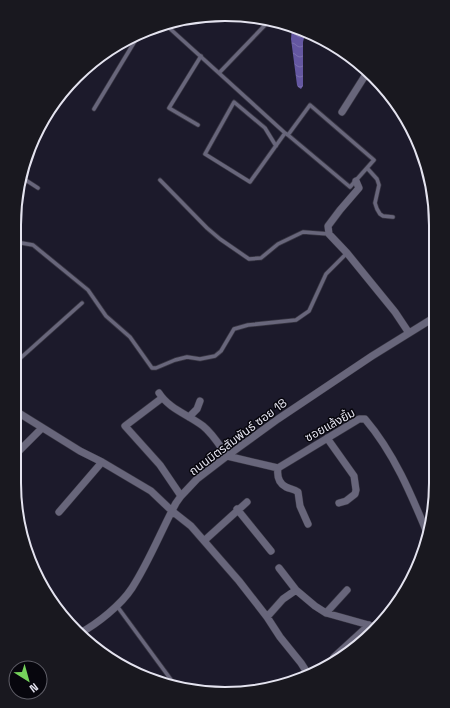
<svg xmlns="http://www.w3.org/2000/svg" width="450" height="708" font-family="'Space Grotesk','Noto Sans Thai',sans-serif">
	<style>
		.water { fill: url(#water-waves) }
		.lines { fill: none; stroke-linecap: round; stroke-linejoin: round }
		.lane-casing { stroke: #383643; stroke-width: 5 }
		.street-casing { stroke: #383643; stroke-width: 8 }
		.lane { stroke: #68667b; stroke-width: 3.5 }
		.street { stroke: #68667b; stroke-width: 7 }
		.labels { text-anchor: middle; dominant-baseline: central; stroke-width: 3; stroke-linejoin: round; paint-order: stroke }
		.street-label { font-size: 12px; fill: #e4e3ef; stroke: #07060d }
		.rim { fill: none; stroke: #e4e3ef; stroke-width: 2 }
	</style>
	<defs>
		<pattern id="water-waves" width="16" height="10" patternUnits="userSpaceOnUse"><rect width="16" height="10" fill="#6457a1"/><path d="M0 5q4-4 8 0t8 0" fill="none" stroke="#7a6fae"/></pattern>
	</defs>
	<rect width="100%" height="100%" fill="#1c1a2b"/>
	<!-- water -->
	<path class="water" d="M292,27L305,34L303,42V86L301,89L298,87L297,85L291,39Z
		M25,551L30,556L52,590L71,623L50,600Z"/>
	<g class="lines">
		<!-- lane casing -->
		<g class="lane-casing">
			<path id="lane" d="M167,26L285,133L288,135L350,187L374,160L310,105L288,135
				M219,73L269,21
				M94,109L138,36
				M198,125L169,108L201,56
				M276,146L265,128L234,102L205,154L250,182L285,133
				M367,168L377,179L379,185L375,203L377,209L380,214L383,216L393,217
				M21,177L38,188
				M160,180L207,228L220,239L249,259L261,258L278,244L303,232L329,234
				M16,242L33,245L88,290L106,316L130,337L152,368H156L175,360L187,357L200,359L215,356L221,351L234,329L248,325L296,320L309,311L326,274L347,253
				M15,363L82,303
				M117,606L172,681"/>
		</g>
		<!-- street casing -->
		<g class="street-casing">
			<path id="street" d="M342,112L368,71
				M356,181L359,188L340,210L328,226L329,234L347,253L395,312L409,333
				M159,393C169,409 189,415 203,426C213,434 220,446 227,456L278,468L359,419H365C394,453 411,494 428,535
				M162,398L125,426L160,465L181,496
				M14,410L80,451L102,462L151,491L172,511L191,526L239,581L267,617L280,637L301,663L308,674
				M189,417L197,409L200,401
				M327,438L354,476L356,490L355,494L346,501L339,503
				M14,456L42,428
				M278,468C277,475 278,483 286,487C290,489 294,489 298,492L300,506L308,524
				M237,509L271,551
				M59,512L102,462
				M205,540L247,502
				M279,568L296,590L315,606L326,613L376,627
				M326,613L347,590
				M267,617L283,599L296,590
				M80,633C97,624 121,605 132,588C149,562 161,531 176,503L181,496L197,479L227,456L278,419L372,356L435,317
				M334,657L369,625"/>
		</g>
		<!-- lane -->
		<use href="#lane" class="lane"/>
		<!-- street -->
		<use href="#street" class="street"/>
	</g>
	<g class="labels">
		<!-- street labels -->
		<g class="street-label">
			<text transform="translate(330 425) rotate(-29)">ซอยแล้งยิ้ม</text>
			<text transform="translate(238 437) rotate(-37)">ถนนมิตรสัมพันธ์ ซอย 18</text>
		</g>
	</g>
	<!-- crop -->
	<path d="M0 0H450V708H0ZM225 21H225A204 204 0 0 1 429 225V483A204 204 0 0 1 225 687H225A204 204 0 0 1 21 483V225A204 204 0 0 1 225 21Z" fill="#19181f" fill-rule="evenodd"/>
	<path class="rim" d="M225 21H225A204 204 0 0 1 429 225V483A204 204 0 0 1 225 687H225A204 204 0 0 1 21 483V225A204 204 0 0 1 225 21Z"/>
	<!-- north arrow -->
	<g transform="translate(28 680) rotate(143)"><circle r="19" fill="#07060d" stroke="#5f5e67"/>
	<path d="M0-3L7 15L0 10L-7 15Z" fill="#75d25b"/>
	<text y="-6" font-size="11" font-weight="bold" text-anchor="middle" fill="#e4e3ef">N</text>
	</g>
</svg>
